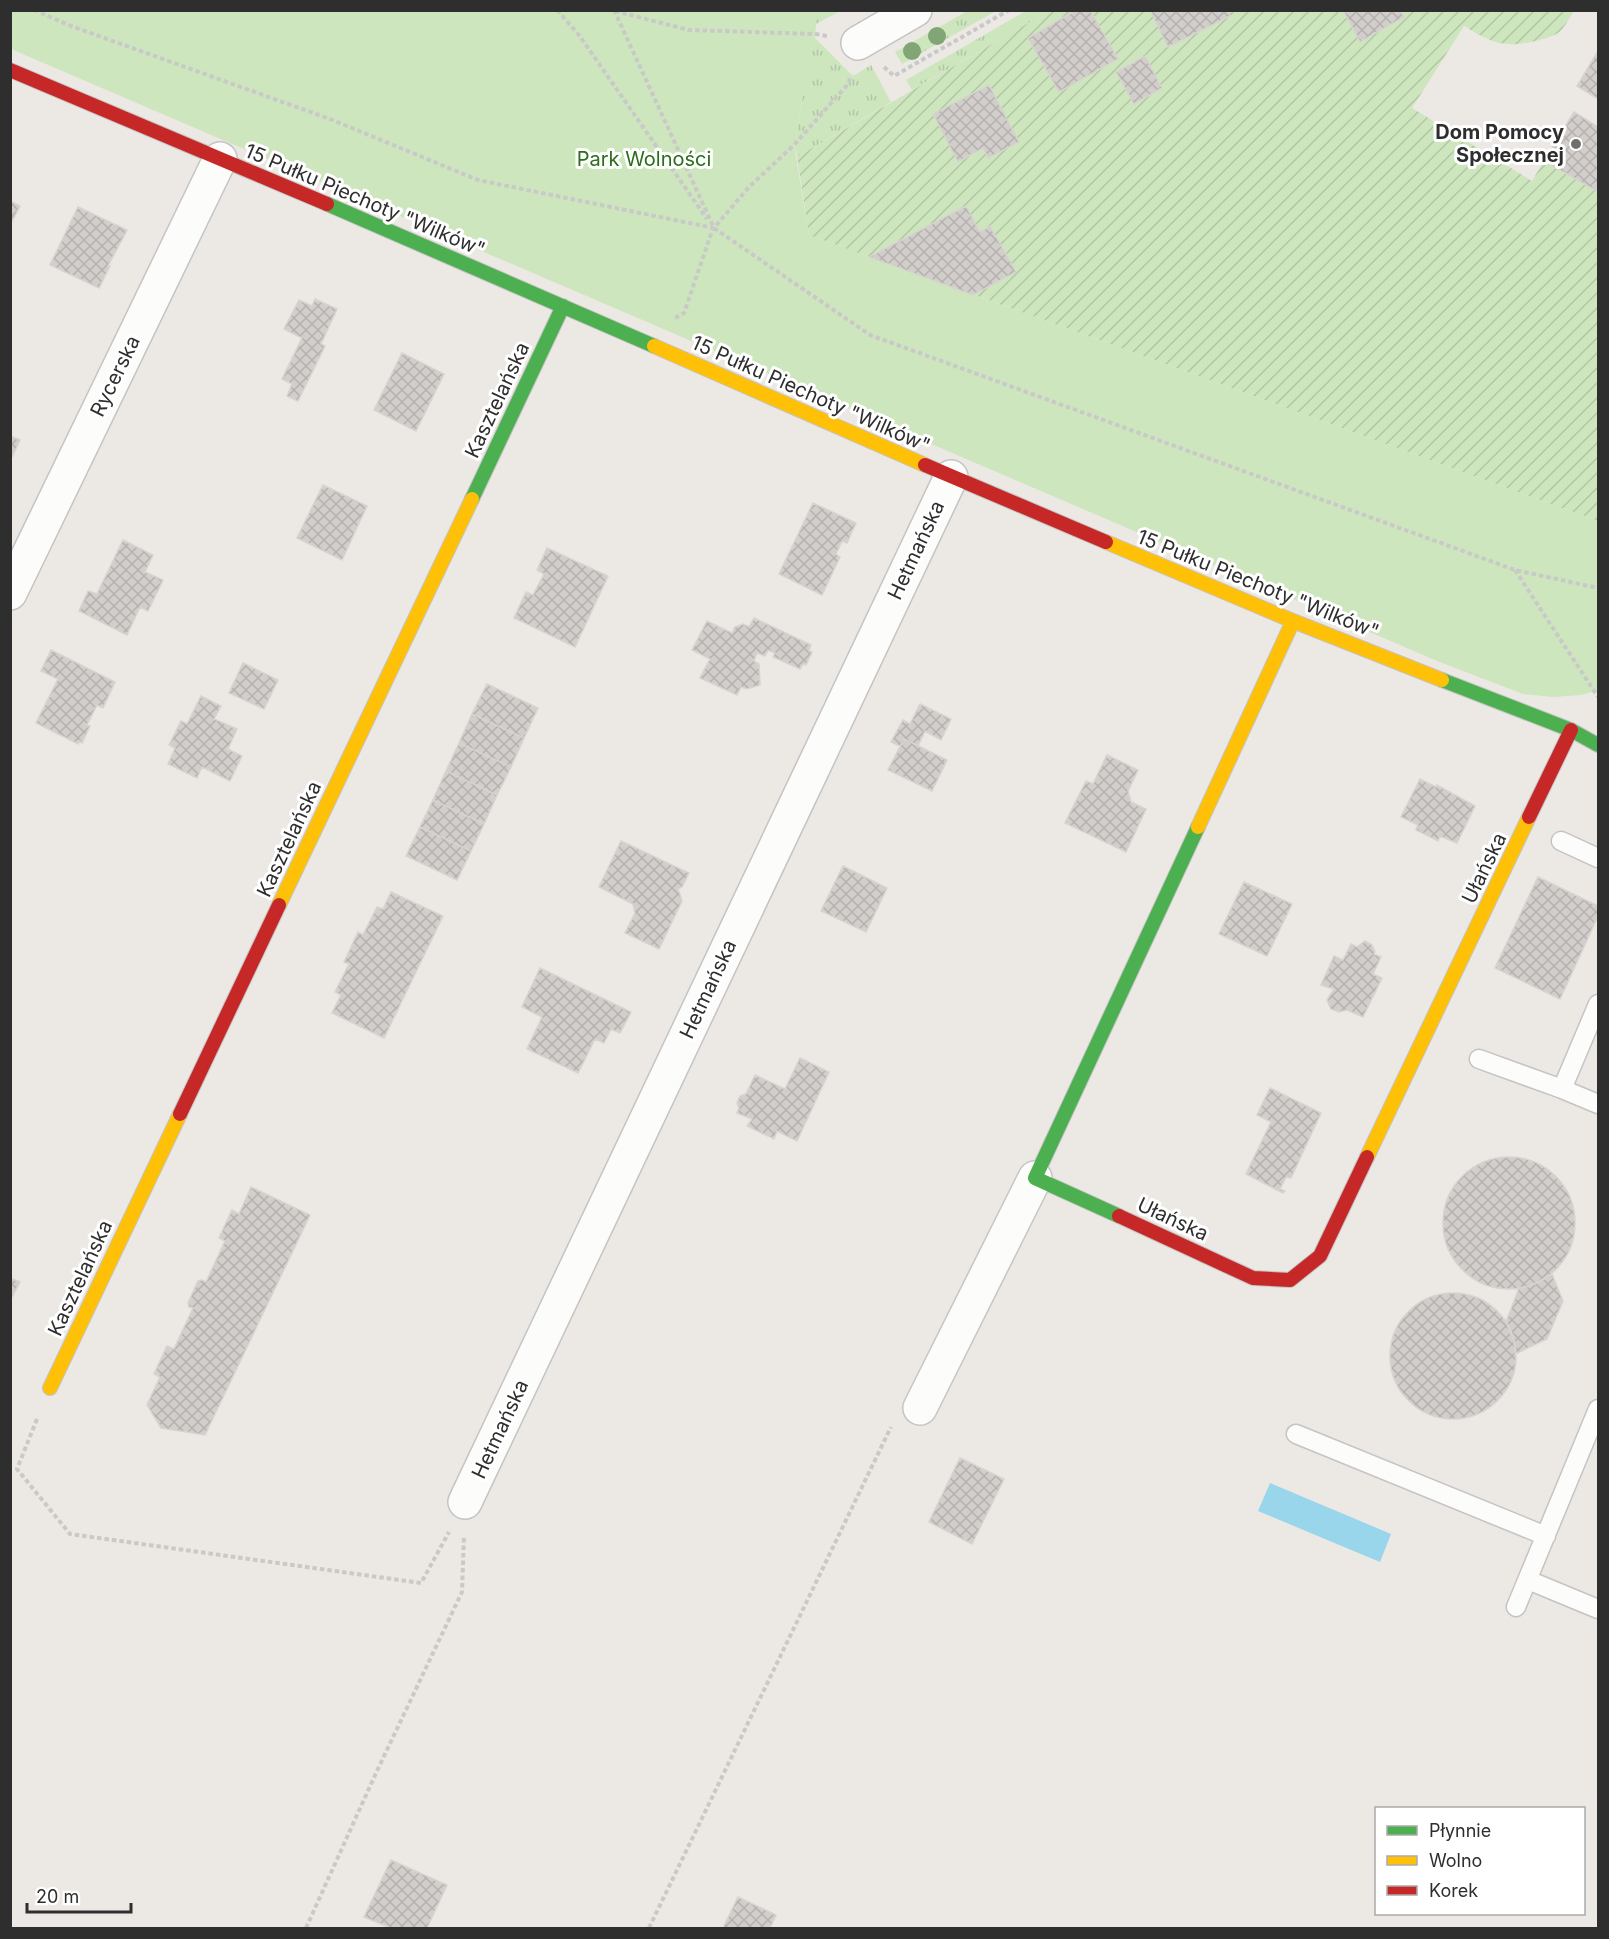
<svg xmlns="http://www.w3.org/2000/svg" width="1609" height="1939" font-family="Inter,sans-serif">
	<style>
		.grass { fill: url(#grass-tufts) }
		.park { fill: #cee6be }
		.garden { fill: url(#garden-furrows) }
		.water { fill: #99d6ec }
		.building { fill: url(#building-cross-hatch); stroke: #d7d4d0; stroke-width: 1.5 }
		.lines { fill: none; stroke-linecap: round; stroke-linejoin: round }
		.lane-casing { stroke: #c5c4c5; stroke-width: 21 }
		.street-casing { stroke: #c5c4c5; stroke-width: 36 }
		.fast-casing { stroke: #c5c4c5; stroke-width: 16 }
		.slow-casing { stroke: #c5c4c5; stroke-width: 16 }
		.jam-casing { stroke: #c5c4c5; stroke-width: 16 }
		.path { stroke: #c9c9c8; stroke-width: 4; stroke-dasharray: 4.5 3; stroke-linecap: butt }
		.lane { stroke: #fcfcfb; stroke-width: 18 }
		.street { stroke: #fcfcfb; stroke-width: 33 }
		.fast { stroke: #4caf50; stroke-width: 14 }
		.slow { stroke: #ffc107; stroke-width: 14 }
		.jam { stroke: #c62828; stroke-width: 14 }
		.tree { fill: #82a575 }
		.poi-dot { fill: #706f6e; stroke: #fff; stroke-width: 2 }
		.labels { text-anchor: middle; dominant-baseline: central; stroke-width: 6; stroke-linejoin: round; paint-order: stroke }
		.poi-label { font-size: 20px; font-weight: bold; fill: #2e2e2e; stroke: #fff; text-anchor: end }
		.park-label { font-size: 20px; fill: #2c6e1b; stroke: #fff }
		.street-label { font-size: 20px; fill: #2e2e2e; stroke: #fff }
	</style>
	<defs>
		<pattern id="grass-tufts" width="24" height="20" patternUnits="userSpaceOnUse" patternTransform="scale(1.5)"><rect width="24" height="20" fill="#cee6be"/><path d="M3 7l-1-3M5 7V3M7 7l1-3M15 17l-1-3M17 17v-4M19 17l1-3" fill="none" stroke="#b1c6a4"/></pattern>
		<pattern id="garden-furrows" width="10" height="10" patternUnits="userSpaceOnUse" patternTransform="scale(1.5)"><rect width="10" height="10" fill="#cee6be"/><path d="M-1 1l2-2M0 10L10 0M9 11l2-2" fill="none" stroke="#b1c6a4"/></pattern>
		<pattern id="building-cross-hatch" width="8" height="8" patternUnits="userSpaceOnUse" patternTransform="scale(1.5)"><rect width="8" height="8" fill="#d1cecb"/><path d="M0 0l8 8M0 8l8-8" fill="none" stroke="#b4b1af"/></pattern>
	</defs>
	<rect width="100%" height="100%" fill="#ece8e4"/>
	<!-- grass -->
	<path class="grass" d="M969,10L996,11L902,64L895,52Z
		M803,11H840L816,24L815,38L853,76L871,65L891,102L797,157L794,145L812,46Z
		M1026,11H1049L912,90L906,80Z"/>
	<!-- park -->
	<path class="park" d="M11,10L814,11L816,24L794,145L809,235L1598,521V690L1581,695L1553,697L1523,694L1437,661L11,49Z"/>
	<!-- garden -->
	<path class="garden" d="M1049,11H1574C1570,17 1564,29 1558,33C1550,38 1539,40 1531,42C1501,48 1489,41 1464,26L1412,108L1532,181L1544,161L1598,191V521L809,235L797,157Z"/>
	<!-- water -->
	<path class="water" d="M1270,1483L1391,1534L1380,1562L1258,1511Z"/>
	<!-- building -->
	<path class="building" d="M1076,10H1090L1118,59L1059,92L1028,38Z
		M1150,10H1228L1230,16L1168,47Z
		M1343,10H1400L1404,17L1360,42Z
		M1598,51V99L1577,86Z
		M1145,56L1162,88L1134,104L1116,72Z
		M989,85L1019,142L988,158L983,148L958,162L933,114Z
		M1574,112L1598,127V192L1544,161Z
		M10,201L20,206L10,225Z
		M966,206L980,232L990,226L1016,272L973,295L869,257Z
		M78,207L127,230L108,266H110L99,288L50,265Z
		M315,299L337,309L321,344L325,346L298,401L287,396L292,384L282,379L302,338L284,329L299,300L312,306Z
		M402,353L444,374L416,431L374,410Z
		M10,436L20,440L12,457H10Z
		M323,485L367,506L342,560L297,538Z
		M813,503L856,523L847,543L842,541L836,554L840,557L822,595L779,574Z
		M123,540L153,555L145,572L163,580L148,611L140,607L127,635L79,611L88,591L97,594Z
		M547,548L608,576L575,647L514,618L526,592L533,595L544,574L537,570Z
		M754,618L811,645L809,651L812,652L806,665L803,664L800,669L773,657L775,653L768,650L765,656L757,653L754,661L759,664L760,685L747,689L741,687L737,695L700,678L710,659L692,650L707,621L732,633L735,627L743,624L749,627Z
		M51,650L115,682L103,708L97,705L87,725L90,726L82,743L80,741L78,744L36,723L58,679L41,671Z
		M243,663L278,680L264,709L229,693Z
		M487,684L538,708L524,738L472,714Z
		M201,696L221,706L214,719L237,729L228,749L242,756L230,781L202,767L197,778L168,764L175,748L169,745L181,721L187,724Z
		M920,704L951,719L941,740L925,731L918,746L904,739L900,746L891,742L903,720L910,724Z
		M472,714L524,738L511,767L459,743Z
		M904,739L947,760L932,791L888,770Z
		M459,743L511,767L497,795L446,771Z
		M1107,755L1138,770L1128,791L1131,802L1146,809L1126,852L1065,823L1086,781L1093,784Z
		M446,771L497,795L484,824L433,800Z
		M1420,779L1436,787L1437,785L1475,806L1457,843L1440,836L1438,841L1416,830L1418,825L1401,817Z
		M433,800L484,824L471,851L420,827Z
		M420,827L471,851L457,880L406,856Z
		M621,841L689,873L682,887L678,889L682,901L659,949L625,933L635,913L633,904L599,887Z
		M843,866L887,888L866,932L821,911Z
		M1538,877L1598,906V916L1560,999L1495,968Z
		M1244,882L1292,904L1267,956L1219,934Z
		M391,892L443,916L384,1038L332,1013L341,995L335,992L349,964L344,962L358,932L363,935L377,907L383,909Z
		M1365,941L1372,945L1375,952L1374,954L1381,957L1373,974L1382,978L1363,1017L1347,1010L1339,1012L1331,1009L1327,1000L1334,989L1321,985L1334,956L1343,960L1351,944L1357,947Z
		M540,968L631,1012L620,1033L611,1029L604,1043L595,1039L578,1073L527,1049L542,1017L522,1007Z
		M800,1058L829,1072L797,1141L777,1131L774,1139L747,1126L752,1119L737,1113L739,1108L737,1103L740,1096L746,1094L755,1075L785,1089Z
		M1270,1088L1321,1113L1291,1178L1286,1177L1280,1189L1285,1191L1283,1193L1246,1174L1271,1122L1257,1115Z
		M1443 1223a66 66 0 1 1 132 0a66 66 0 1 1-132 0Z
		M251,1187L310,1215L205,1435L161,1428L147,1405L160,1377L154,1374L167,1346L174,1349L193,1308L189,1307L188,1303L198,1281L202,1280L206,1282L225,1241L219,1238L232,1210L239,1214Z
		M1552,1274L1563,1301L1547,1339L1515,1354L1514,1342L1506,1322L1519,1288L1530,1286Z
		M10,1278L20,1282L10,1301Z
		M1390 1356a63 63 0 1 1 126 0a63 63 0 1 1-126 0Z
		M960,1458L1004,1479L972,1544L929,1522Z
		M391,1860L447,1885L427,1928H391L364,1917Z
		M738,1897L776,1915L770,1928H723Z"/>
	<g class="lines">
		<!-- lane casing -->
		<g class="lane-casing">
			<path id="lane" d="M1561,841L1598,858
				M1598,1004L1562,1089L1598,1104
				M1479,1059L1562,1089
				M1296,1434L1546,1536
				M1528,1580L1598,1609
				M1516,1607L1598,1409"/>
		</g>
		<!-- street casing -->
		<g class="street-casing">
			<path id="street" d="M858,43L915,10
				M10,593L220,159
				M920,1408L1035,1178
				M465,1502L951,477"/>
		</g>
		<!-- fast casing -->
		<g class="fast-casing">
			<path id="fast" d="M327,204L654,346
				M472,499L563,306
				M1442,680L1571,730L1598,745
				M1119,1216L1035,1178L1198,827"/>
		</g>
		<!-- slow casing -->
		<g class="slow-casing">
			<path id="slow" d="M654,346L925,465
				M1106,542L1293,621L1442,680
				M1198,827L1293,621
				M279,905L472,499
				M1367,1157L1529,817
				M50,1388L180,1114"/>
		</g>
		<!-- jam casing -->
		<g class="jam-casing">
			<path id="jam" d="M10,70L327,204
				M925,465L1106,542
				M1529,817L1571,730
				M180,1114L279,905
				M1119,1216L1253,1278L1290,1280L1320,1256L1367,1157"/>
		</g>
		<!-- path -->
		<path class="path" d="M34,10L71,26L330,119L478,180L714,228L749,187L794,145L849,83L850,76
			M557,10L579,35L707,219
			M614,10L714,228L870,335L1515,570L1598,588
			M615,11L689,30L816,34L827,36
			M884,67L894,76L1009,10
			M675,318L684,313L713,228
			M1515,570L1598,697
			M37,1419L17,1469L70,1534L421,1583L449,1532
			M306,1928L376,1773L462,1592L464,1535
			M649,1928L891,1427"/>
		<!-- lane -->
		<use href="#lane" class="lane"/>
		<!-- street -->
		<use href="#street" class="street"/>
		<!-- fast -->
		<use href="#fast" class="fast"/>
		<!-- slow -->
		<use href="#slow" class="slow"/>
		<!-- jam -->
		<use href="#jam" class="jam"/>
	</g>
	<!-- trees -->
	<g class="tree">
		<circle cx="937" cy="36" r="9"/>
		<circle cx="912" cy="51" r="9"/>
	</g>
	<!-- markers -->
	<circle class="poi-dot" cx="1576" cy="144" r="6"/>
	<g class="labels">
		<!-- poi labels -->
		<g class="poi-label">
			<text x="1564" y="132">Dom Pomocy<tspan x="1564" dy="23">Społecznej</tspan></text>
		</g>
		<!-- park labels -->
		<g class="park-label">
			<text x="644" y="159">Park Wolności</text>
		</g>
		<!-- street labels -->
		<g class="street-label">
			<text transform="translate(365 200) rotate(23)">15 Pułku Piechoty "Wilków"</text>
			<text transform="translate(115 376) rotate(-64)">Rycerska</text>
			<text transform="translate(811 394) rotate(24)">15 Pułku Piechoty "Wilków"</text>
			<text transform="translate(497 400) rotate(-65)">Kasztelańska</text>
			<text transform="translate(916 550) rotate(-65)">Hetmańska</text>
			<text transform="translate(1258 584) rotate(22)">15 Pułku Piechoty "Wilków"</text>
			<text transform="translate(289 839) rotate(-65)">Kasztelańska</text>
			<text transform="translate(1484 868) rotate(-64)">Ułańska</text>
			<text transform="translate(708 989) rotate(-65)">Hetmańska</text>
			<text transform="translate(1173 1219) rotate(25)">Ułańska</text>
			<text transform="translate(80 1278) rotate(-65)">Kasztelańska</text>
			<text transform="translate(500 1429) rotate(-65)">Hetmańska</text>
		</g>
	</g>
	<!-- border -->
	<rect width="1609" height="1939" fill="none" stroke="#2e2e2e" stroke-width="24"/>
	<!-- legend -->
	<rect x="1375" y="1807" width="210" height="108" fill="#ffffff" stroke="#ababab" stroke-width="1.5"/>
	<rect x="1387" y="1826" width="30" height="9" fill="#4caf50" stroke="#ababab" stroke-width="1.5"/>
	<text x="1429" y="1837" font-size="18" fill="#2e2e2e">Płynnie</text>
	<rect x="1387" y="1856" width="30" height="9" fill="#ffc107" stroke="#ababab" stroke-width="1.5"/>
	<text x="1429" y="1867" font-size="18" fill="#2e2e2e">Wolno</text>
	<rect x="1387" y="1886" width="30" height="9" fill="#c62828" stroke="#ababab" stroke-width="1.5"/>
	<text x="1429" y="1897" font-size="18" fill="#2e2e2e">Korek</text>
	<!-- scale -->
	<path d="M27 1903v9h104v-9" fill="none" stroke="#2e2e2e" stroke-width="3"/>
	<text x="36" y="1903" font-size="18" fill="#2e2e2e" stroke="#ffffff" stroke-width="4.5" paint-order="stroke">20 m</text>
</svg>
